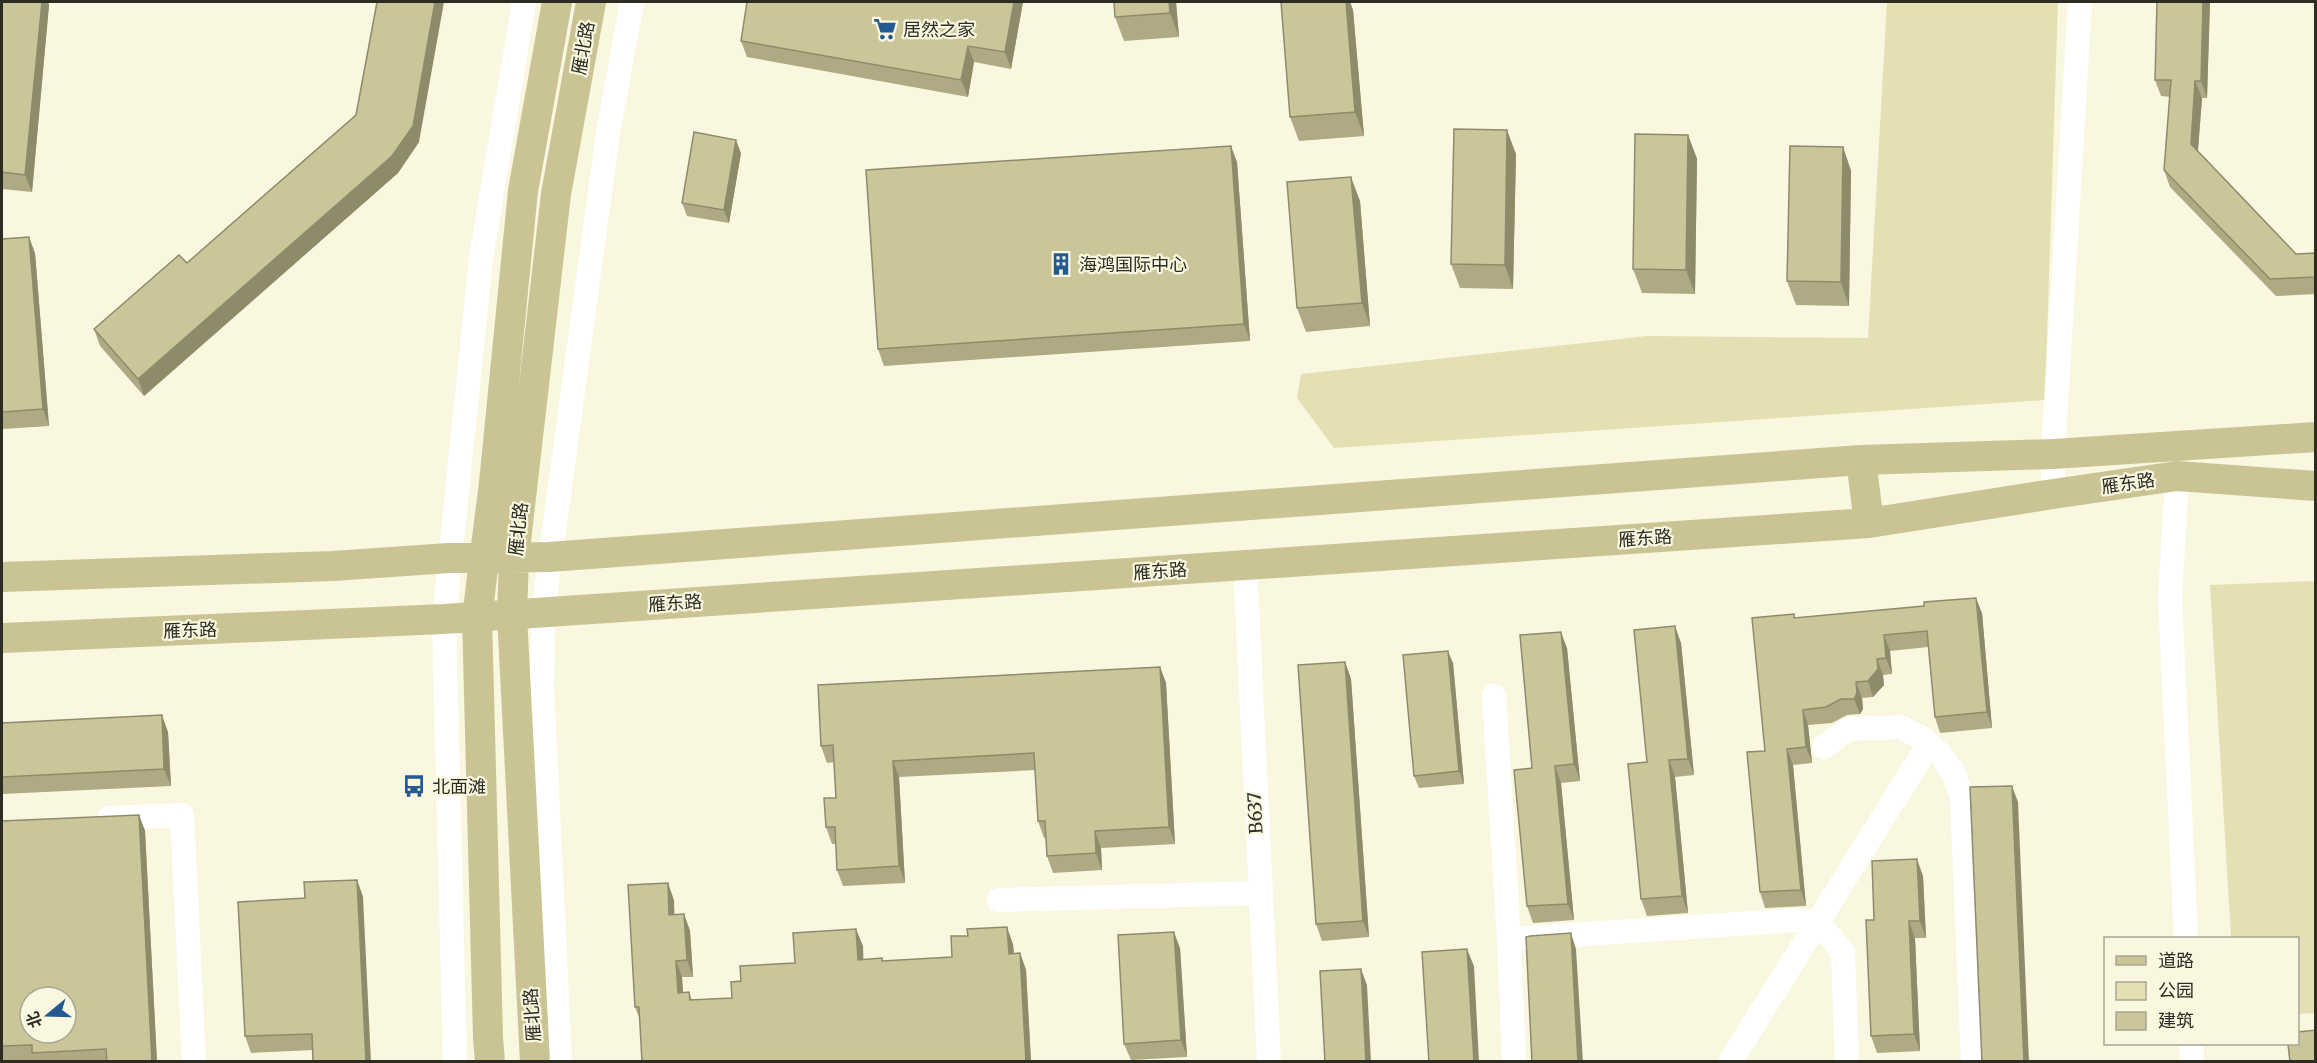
<svg xmlns="http://www.w3.org/2000/svg" width="2317" height="1063" font-family="Merriweather,'Noto Sans SC',serif">
	<style>
		.green { fill: #e5e0b3 }
		.lines { fill: none; stroke-linecap: round; stroke-linejoin: round }
		.minor { stroke: #fff; stroke-width: 24 }
		.major { stroke: #cac495; stroke-width: 30 }
		.wall { fill: #afaa84 }
		.shaded-wall { fill: #8e8b6b }
		.building { fill: #cbc699; stroke: #8e8b6b; stroke-width: 1.5; fill-rule: evenodd }
		.labels { text-anchor: middle; dominant-baseline: central; stroke-width: 4.5; stroke-linejoin: round; paint-order: stroke }
		.poi-label { font-size: 18px; fill: #2d2c23; stroke: #f9f7df; text-anchor: start }
		.street-label { font-size: 18px; fill: #2d2c23; stroke: #f9f7df }
	</style>
	<rect width="100%" height="100%" fill="#f9f7df"/>
	<!-- green -->
	<path class="green" d="M1887,2H2058L2045,400L1334,448L1297,398L1301,374L1647,336L1868,338Z
		M2315,581L2316,1013L2298,1014V938H2231L2210,585Z"/>
	<g class="lines">
		<!-- minor -->
		<path class="minor" d="M2177,476L2170,599L2186,938
			M2053,494V454L2080,2
			M1245,565L1269,1062
			M1494,696L1509,939L1514,1062
			M1824,747L1848,729L1900,727L1922,738L1940,754L1954,774L1962,797L1973,1062
			M109,818L182,815L194,1062
			M999,900L1259,893
			M1509,939L1798,920L1818,923L1843,952L1847,1062
			M2191,1044L2192,1062
			M455,1062L444,619L481,258L524,2
			M560,1062L542,687L543,612L608,133L632,2
			M1730,1062L1929,744"/>
		<!-- major -->
		<path class="major" d="M1861,460L1869,523
			M2,577L333,566L449,558L549,557L1861,460L2053,454L2316,437
			M2,638L444,619L1869,523L2053,494L2177,476L2316,486
			M490,1062L488,1038L477,617L494,483L523,191L557,2
			M535,1062L512,615L514,558L556,194L591,2"/>
	</g>
	<!-- wall -->
	<path class="wall" d="M2,2H48L49,5L32,192L2,189Z
		M1023,2L1011,69L974,62L968,97L747,57L741,41Z
		M1176,2L1179,37L1124,41L1115,17Z
		M1281,2H1350L1353,10L1364,136L1299,141L1290,117Z
		M2210,2L2207,98H2202L2198,151L2296,254L2316,253V294L2276,296L2170,187L2164,170L2170,97L2161,96L2155,80Z
		M1688,135L1697,159L1695,294L1642,293L1633,269Z
		M419,142L398,173L144,396L100,346L94,329L187,263Z
		M1843,147L1851,171L1849,306L1796,305L1787,281Z
		M741,153L729,223L687,216L682,203Z
		M1516,154L1513,289L1460,288L1451,264Z
		M1237,162L1250,341L884,366L878,349Z
		M1360,201L1370,326L1306,332L1297,308Z
		M2,239L35,253L49,426L3,429L2,425Z
		M1982,613L1992,728L1940,733L1935,717L1928,647L1890,651L1892,674L1883,675L1884,685L1873,697L1862,698L1863,709L1860,714L1847,715L1832,723L1808,725L1812,763L1793,765L1806,906L1765,908L1760,892L1765,751L1795,618Z
		M1681,643L1694,775L1675,777L1688,913L1647,916L1641,899L1647,762Z
		M1567,648L1580,781L1561,783L1574,920L1533,923L1527,906L1532,768Z
		M1345,662L1351,679L1369,937L1322,941L1316,924Z
		M1453,663L1464,784L1419,788L1414,776Z
		M1160,667L1166,683L1175,844L1101,848L1102,870L1053,873L1047,856L1046,838H1044L1038,821L1035,770L899,777L905,883L843,886L837,870L836,844H832L826,827L836,798L834,762L827,763L821,746Z
		M2,723L168,732L171,786L2,794Z
		M139,815L145,831L157,1062H2V821Z
		M1923,876L1926,938H1915L1920,1051L1877,1053L1871,1036L1874,920Z
		M357,880L363,897L313,1050L251,1053L245,1036L305,898Z
		M674,900V914H684L690,931L693,977H682L683,993L689,992L692,1000L732,998L741,981L795,963L863,946V959L883,961L952,957L1013,944L1014,954L1020,953L1026,970L1031,1062H642L640,1020L635,1007Z
		M1180,948L1187,1057L1131,1060L1124,1044Z"/>
	<!-- shaded-wall -->
	<path class="shaded-wall" d="M42,2H48L49,5L32,192L25,175Z
		M435,2H444L419,142L398,173L144,396L138,379L392,156Z
		M1014,2H1023L1011,69L1005,52Z
		M1169,2H1176L1179,37L1170,13Z
		M1346,2H1350L1353,10L1364,136L1355,112Z
		M2203,2H2210L2207,98L2201,81Z
		M968,46L974,62L968,97L961,80Z
		M2195,81L2202,98L2197,161L2191,144Z
		M1507,130L1516,154L1513,289L1505,265Z
		M1688,135L1697,159L1695,294L1686,270Z
		M736,140L741,153L729,223L724,210Z
		M1231,146L1237,162L1250,341L1244,324Z
		M1843,147L1851,171L1849,306L1841,282Z
		M1351,177L1360,201L1370,326L1362,303Z
		M29,237L35,253L49,426L43,409Z
		M1976,598L1982,613L1992,728L1987,712Z
		M1675,626L1681,643L1694,775L1688,759Z
		M1561,632L1567,648L1580,781L1574,764Z
		M1884,635L1890,651L1892,674L1886,658Z
		M1448,651L1453,663L1464,784L1459,771Z
		M1877,659L1883,675L1884,685L1873,697L1868,681Z
		M1345,662L1351,679L1369,937L1363,921Z
		M1160,667L1166,683L1175,844L1169,827Z
		M1856,682L1862,698L1863,709L1860,714L1854,699Z
		M1803,710L1808,725L1812,763L1806,747Z
		M162,715L168,732L171,786L164,769Z
		M1787,749L1793,765L1806,906L1801,890Z
		M1669,760L1675,777L1688,913L1682,896Z
		M893,761L899,777L905,883L899,866Z
		M1555,766L1561,783L1574,920L1568,904Z
		M2012,786L2018,802L2029,1062H2024Z
		M139,815L145,831L157,1062H152Z
		M1095,831L1101,848L1102,870L1096,853Z
		M1917,859L1923,876L1926,938L1920,921Z
		M357,880L363,897L371,1062H366Z
		M668,883L674,900L675,931L669,915Z
		M684,914L690,931L693,977L687,960Z
		M1909,921L1915,938L1920,1051L1914,1034Z
		M1007,927L1013,944L1015,971L1009,954Z
		M856,929L863,946L864,976L858,960Z
		M1174,932L1180,948L1187,1057L1181,1040Z
		M1571,933L1576,949L1583,1062H1578Z
		M1467,949L1474,966L1479,1062H1474Z
		M1020,953L1026,970L1031,1062H1026Z
		M676,961L682,977L684,1010L678,993Z
		M1361,969L1367,985L1371,1062H1366Z"/>
	<!-- building -->
	<path class="building" d="M2,2H42L25,175L2,172Z
		M377,2H435L413,126L392,156L138,379L94,329L179,255L187,263L356,115Z
		M747,2H1014L1005,52L968,46L961,80L741,41Z
		M1114,2H1169L1170,13L1115,17Z
		M1281,2H1346L1355,112L1290,117Z
		M2157,2H2203L2201,81H2195L2191,144L2296,254L2316,253V277L2270,279L2164,170L2171,80H2155Z
		M1454,129L1507,130L1505,265L1451,264Z
		M694,132L736,140L724,210L682,203Z
		M1635,134L1688,135L1686,270L1633,269Z
		M1231,146L1244,324L878,349L866,170Z
		M1790,146L1843,147L1841,282L1787,281Z
		M1351,177L1362,303L1297,308L1287,182Z
		M29,237L43,409L2,412V239Z
		M1976,598L1987,712L1935,717L1927,631L1884,635L1886,658L1877,659L1878,669L1868,681L1856,682L1857,693L1854,699H1841L1826,707L1803,710L1806,747L1787,749L1801,890L1760,892L1747,752L1765,751L1752,618L1794,614V618L1924,606V602Z
		M1675,626L1688,759L1669,760L1682,896L1641,899L1628,764L1647,762L1634,630Z
		M1561,632L1574,764L1555,766L1568,904L1527,906L1514,770L1532,768L1520,635Z
		M1448,651L1459,771L1414,776L1403,655Z
		M1345,662L1363,921L1316,924L1298,665Z
		M1160,667L1169,827L1095,831L1096,853L1047,856L1045,821H1038L1034,753L893,761L899,866L837,870L835,827H826L824,798H836L833,745L821,746L818,685Z
		M162,715L164,769L2,777V723Z
		M2012,786L2024,1062H1982L1970,787Z
		M139,815L152,1062H107L106,1049L32,1053V1045L2,1046V821ZM30,997H66V1033H30Z
		M1917,859L1920,921H1909L1914,1034L1871,1036L1866,920H1874L1872,861Z
		M357,880L366,1062H313L312,1034L245,1036L238,902L305,898L304,882Z
		M668,883L669,915L684,914L687,960L676,961L678,993L689,992L690,1000L732,998L731,982L741,981L740,966L795,963L793,933L856,929L858,960L882,958V961L952,957L951,936H968L967,929L1007,927L1009,954L1020,953L1026,1062H642L639,1007H635L628,885Z
		M1174,932L1181,1040L1124,1044L1118,935Z
		M1571,933L1578,1062H1532L1526,937L1530,936Z
		M1467,949L1474,1062H1429L1422,952Z
		M1361,969L1366,1062H1325L1320,971Z
		M2316,1030V1062H2290L2288,1044H2298V1032Z"/>
	<!-- icons -->
	<defs>
		<g id="supermarket-bare" transform="scale(1.8)"><path d="M-6-5.5h2.5l.6 2H6L4.5 2H-2.5L-4.4-4H-6ZM-1.5 3.2a1.3 1.3 0 1 0 .1 0ZM3 3.2a1.3 1.3 0 1 0 .1 0Z" fill="#245a92" stroke="#f9f7df" stroke-width="2.5" paint-order="stroke"/></g>
		<g id="building-bare" transform="scale(1.8)"><path d="M-4-6H4V6H1V3H-1V6H-4ZM-2.5-4.3h1.7v1.8h-1.7ZM.8-4.3h1.7v1.8H.8ZM-2.5-1h1.7V.8h-1.7ZM.8-1h1.7V.8H.8Z" fill="#245a92" stroke="#f9f7df" stroke-width="2.5" paint-order="stroke"/></g>
		<g id="bus-bare" transform="scale(1.8)"><path d="M-5-6H5V4H4V6H2V4H-2V6H-4V4H-5ZM-3.5-4V0h7V-4ZM-3.5 1.2v1.5H-2V1.2ZM2 1.2v1.5H3.5V1.2Z" fill="#245a92" stroke="#f9f7df" stroke-width="2.5" paint-order="stroke"/></g>
	</defs>
	<g fill-rule="evenodd">
		<use href="#supermarket-bare" x="885" y="29"/>
		<use href="#building-bare" x="1061" y="264"/>
		<use href="#bus-bare" x="414" y="786"/>
	</g>
	<g class="labels">
		<!-- poi labels -->
		<g class="poi-label">
			<text x="903" y="29">居然之家</text>
			<text x="1079" y="264">海鸿国际中心</text>
			<text x="432" y="786">北面滩</text>
		</g>
		<!-- street labels -->
		<g class="street-label">
			<text transform="translate(583 48) rotate(-80)">雁北路</text>
			<text transform="translate(2128 483) rotate(-8)">雁东路</text>
			<text transform="translate(518 529) rotate(-84)">雁北路</text>
			<text transform="translate(1645 538) rotate(-4)">雁东路</text>
			<text transform="translate(1160 571) rotate(-4)">雁东路</text>
			<text transform="translate(675 603) rotate(-4)">雁东路</text>
			<text transform="translate(190 630) rotate(-2)">雁东路</text>
			<text transform="translate(1255 813) rotate(-93)">B637</text>
			<text transform="translate(532 1015) rotate(-94)">雁北路</text>
		</g>
	</g>
	<!-- border -->
	<rect width="2317" height="1063" fill="none" stroke="#2d2c23" stroke-width="6"/>
	<!-- legend -->
	<rect x="2104" y="937" width="195" height="108" fill="#f9f7df" stroke="#a7a694" stroke-width="1.5"/>
	<rect x="2116" y="956" width="30" height="9" fill="#cac495" stroke="#a7a694" stroke-width="1.5"/>
	<text x="2158" y="967" font-size="18" fill="#2d2c23">道路</text>
	<rect x="2116" y="982" width="30" height="18" fill="#e5e0b3" stroke="#a7a694" stroke-width="1.5"/>
	<text x="2158" y="997" font-size="18" fill="#2d2c23">公园</text>
	<rect x="2116" y="1012" width="30" height="18" fill="#cbc699" stroke="#a7a694" stroke-width="1.5"/>
	<text x="2158" y="1027" font-size="18" fill="#2d2c23">建筑</text>
	<!-- north arrow -->
	<g transform="translate(48 1015) rotate(251)"><circle r="28" fill="#f9f7df" stroke="#a7a694" stroke-width="1.5"/>
	<path d="M0-4.5L10 22L0 15L-10 22Z" fill="#245a92"/>
	<text y="-9" font-size="16" font-weight="bold" text-anchor="middle" fill="#2d2c23">北</text>
	</g>
</svg>
